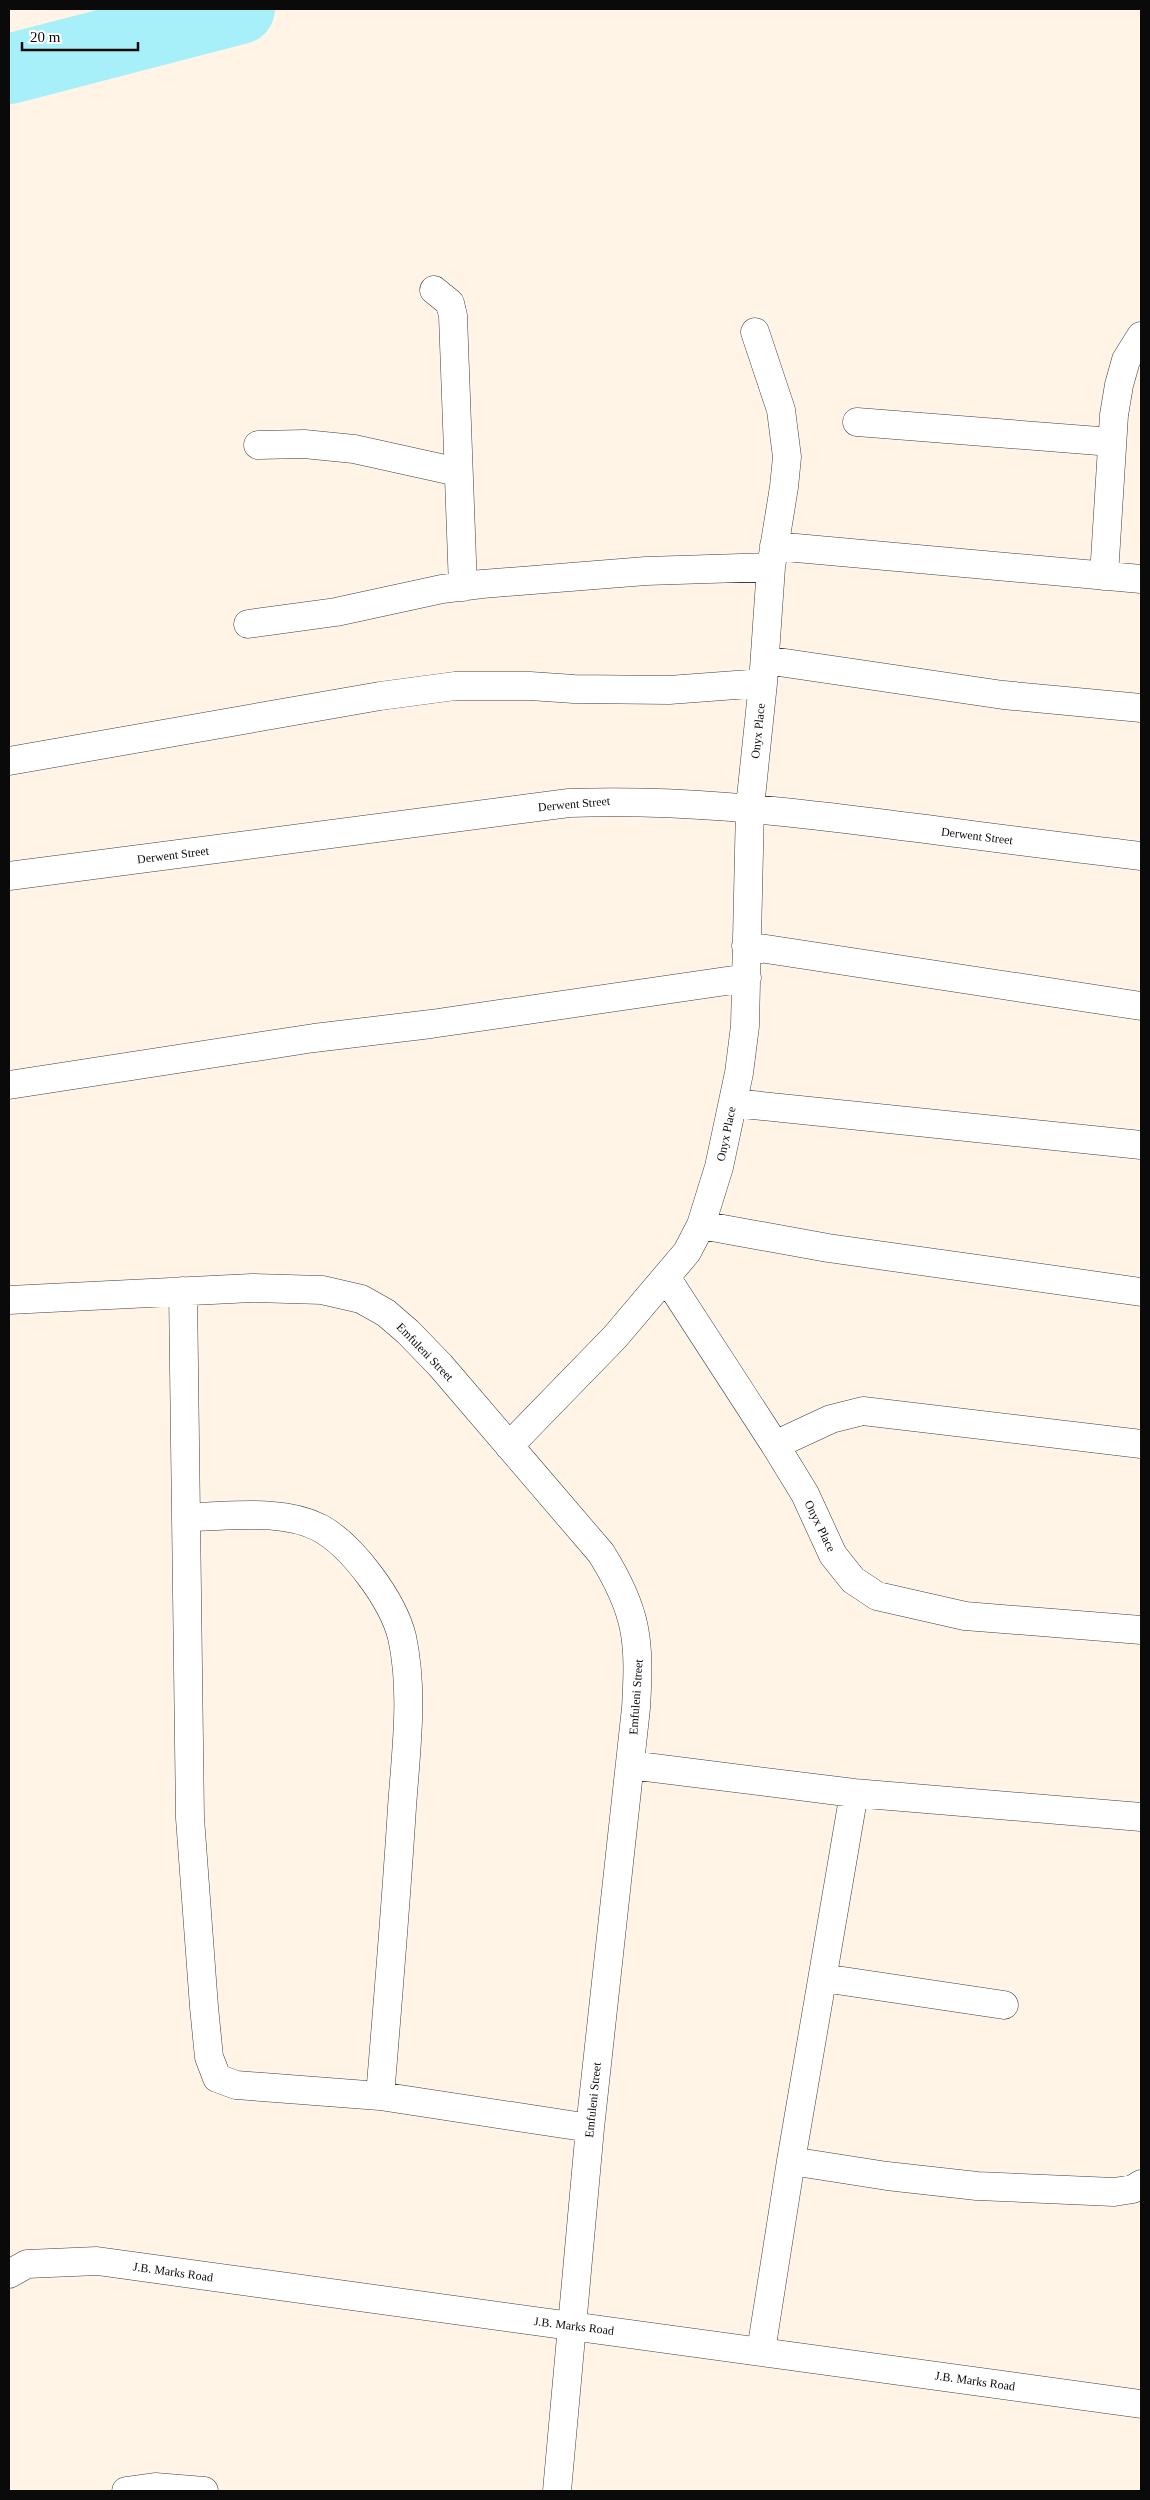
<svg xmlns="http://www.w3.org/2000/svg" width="1150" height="2500" font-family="'Times New Roman',serif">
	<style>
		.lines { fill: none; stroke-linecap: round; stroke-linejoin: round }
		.river { stroke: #a8f0f9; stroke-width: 70 }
		.minor-casing { stroke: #3d3d3d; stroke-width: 29 }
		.tertiary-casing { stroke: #3d3d3d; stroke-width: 29 }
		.minor { stroke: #fff; stroke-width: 28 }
		.tertiary { stroke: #fff; stroke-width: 28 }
		.labels { text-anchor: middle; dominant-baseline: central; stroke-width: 5; stroke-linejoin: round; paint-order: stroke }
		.street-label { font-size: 12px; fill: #0a0a0a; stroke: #fff }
	</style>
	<rect width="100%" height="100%" fill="#fff4e6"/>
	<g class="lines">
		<!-- river -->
		<path class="river" d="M9,69L240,9"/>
		<!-- minor casing -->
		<g class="minor-casing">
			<path id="minor" d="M434,290L450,303L453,316L463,587
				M857,422L1112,442
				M258,445L304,444L354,449L458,472
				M774,546L1141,579
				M1104,576L1114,415L1119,385L1126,360L1141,336
				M248,624L336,612L442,589L482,584L646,571L771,567
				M765,660L1003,695L1141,708
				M9,761L380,696L455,686H530L574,689L669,690L763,683
				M9,876L569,803C676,799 773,810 878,823C966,834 1053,846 1141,856
				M746,946L1141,1006
				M9,1085L314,1038L431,1024L747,978
				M733,1103L1141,1145
				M701,1225L828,1248L1141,1292
				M666,1277L775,1445L805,1494L833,1555L853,1580L877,1596L965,1616L1141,1630
				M183,1291L190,1818L204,2007L209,2057L217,2078L236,2085L380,2096L590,2128
				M9,1300L252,1288L322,1290L361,1299L386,1313L408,1332L440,1365L601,1553C638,1612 640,1641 636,1708L590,2128L557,2491
				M775,1445L831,1419L863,1411L1141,1444
				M509,1446L615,1337L687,1252L701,1225L719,1167L739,1073L745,1026L750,807L763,683L771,567L784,487L787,457L781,410L755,332
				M186,1517C228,1517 282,1508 320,1528C353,1546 393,1601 402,1637C414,1692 406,1751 402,1807C396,1903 388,2000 380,2096
				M630,1765L854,1793L1141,1817
				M854,1793L791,2161L887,2176L977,2186L1114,2192L1133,2189L1141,2184
				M823,1978L1004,2005
				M761,2351L791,2161
				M126,2491L155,2487L204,2491"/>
		</g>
		<!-- tertiary casing -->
		<g class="tertiary-casing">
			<path id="tertiary" d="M9,2274L27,2264L97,2261L1141,2404"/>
		</g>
		<!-- minor -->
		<use href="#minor" class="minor"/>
		<!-- tertiary -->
		<use href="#tertiary" class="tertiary"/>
	</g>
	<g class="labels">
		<!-- street labels -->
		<g class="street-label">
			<text transform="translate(758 731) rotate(-84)">Onyx Place</text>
			<text transform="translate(574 804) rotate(-5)">Derwent Street</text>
			<text transform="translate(977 836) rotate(7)">Derwent Street</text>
			<text transform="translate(173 855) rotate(-7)">Derwent Street</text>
			<text transform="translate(726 1134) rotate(-78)">Onyx Place</text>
			<text transform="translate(425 1352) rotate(46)">Emfuleni Street</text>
			<text transform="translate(820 1526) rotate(64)">Onyx Place</text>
			<text transform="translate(636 1697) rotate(-86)">Emfuleni Street</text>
			<text transform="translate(593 2100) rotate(-84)">Emfuleni Street</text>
			<text transform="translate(173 2272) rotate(8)">J.B. Marks Road</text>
			<text transform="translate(574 2326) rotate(7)">J.B. Marks Road</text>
			<text transform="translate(975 2381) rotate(8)">J.B. Marks Road</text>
		</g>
	</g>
	<!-- border -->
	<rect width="1150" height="2500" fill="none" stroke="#0a0a0a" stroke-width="20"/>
	<!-- scale -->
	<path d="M22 42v8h116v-8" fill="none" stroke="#0a0a0a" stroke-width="2.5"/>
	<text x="30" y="42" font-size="15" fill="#0a0a0a" stroke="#ffffff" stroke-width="4" paint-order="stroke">20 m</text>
</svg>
